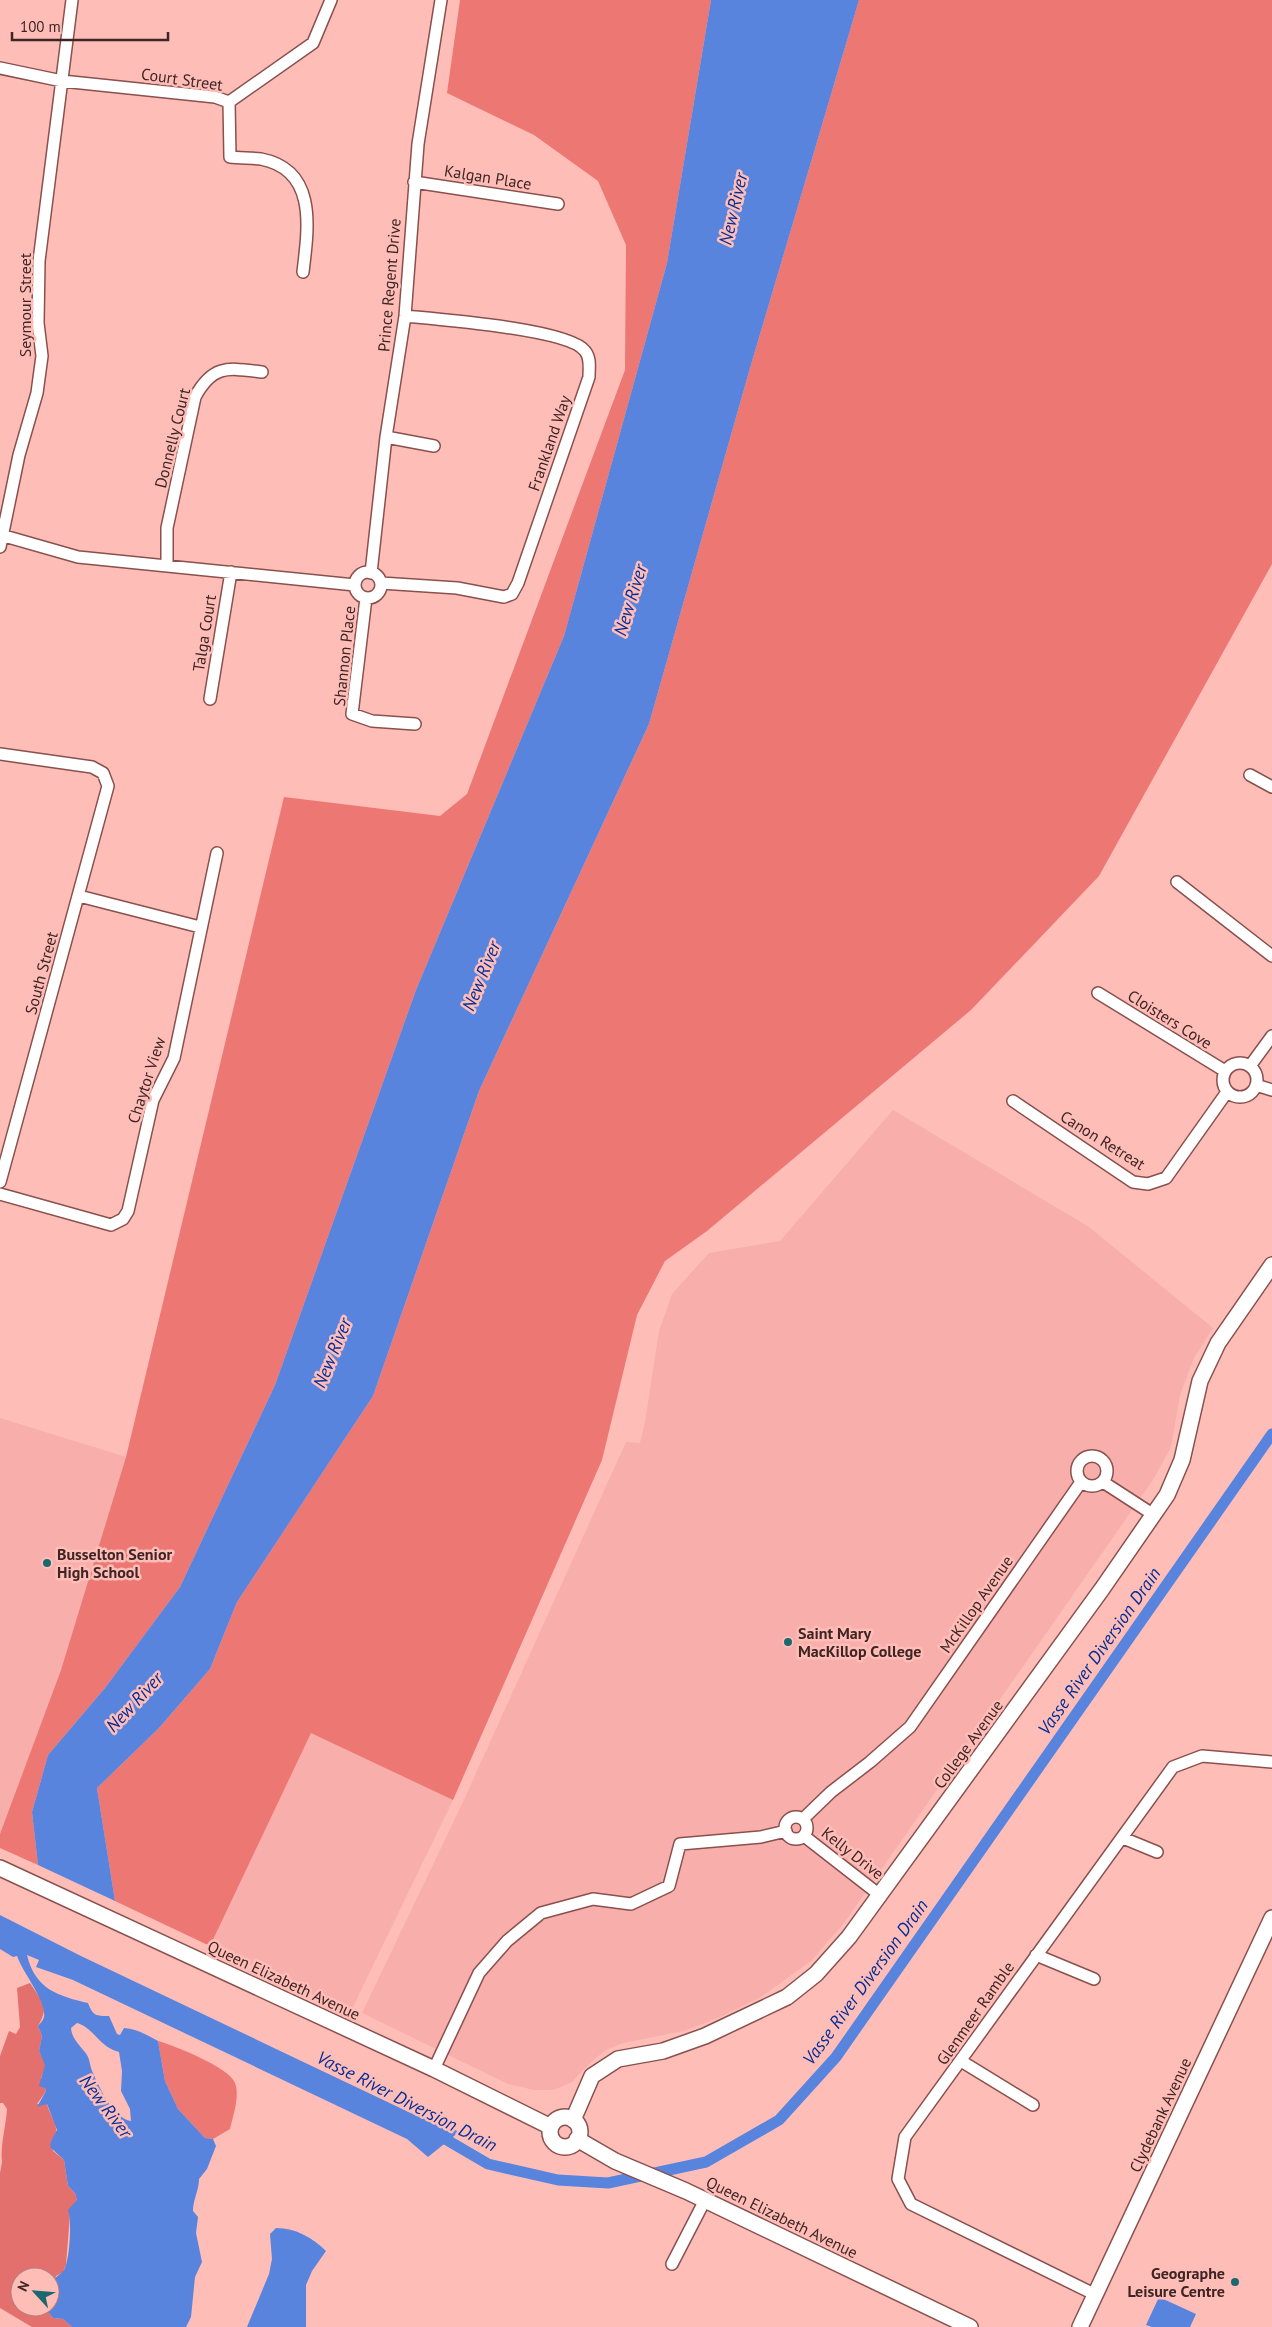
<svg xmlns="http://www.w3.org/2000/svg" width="1272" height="2327" font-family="'PT Sans',sans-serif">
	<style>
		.built { fill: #f8aeaa }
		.green { fill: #ec7773 }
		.forest { fill: #e4706d }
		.water { fill: #5884de; fill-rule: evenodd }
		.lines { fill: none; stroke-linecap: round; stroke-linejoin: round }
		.canal { stroke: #5884de; stroke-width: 11 }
		.minor-casing { stroke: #89504d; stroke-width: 14 }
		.tertiary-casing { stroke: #89504d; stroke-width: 18 }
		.minor { stroke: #fff; stroke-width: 11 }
		.tertiary { stroke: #fff; stroke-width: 15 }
		.poi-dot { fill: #1b686f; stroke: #ffbdb8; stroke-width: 2 }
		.labels { text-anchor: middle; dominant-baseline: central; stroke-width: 5; stroke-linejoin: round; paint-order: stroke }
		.street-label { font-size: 16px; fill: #3e2524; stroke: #ffbdb8 }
		.poi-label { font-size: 16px; font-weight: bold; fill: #3e2524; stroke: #ffbdb8; text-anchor: start }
		.water-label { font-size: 18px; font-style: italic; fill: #042e97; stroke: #ffbdb8 }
	</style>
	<rect width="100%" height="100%" fill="#ffbdb8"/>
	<!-- built -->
	<path class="built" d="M893,1110L1089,1227L1213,1328L1194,1358L1180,1395L1171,1447L1153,1480L844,1923L811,1961L761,1997L720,2017L684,2031L623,2043L606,2050L591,2062L572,2082L554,2090H534L508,2084L362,2013L462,1804L626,1442L640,1443L645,1422L659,1331L672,1294L709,1253L780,1241Z
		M0,1418L126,1457L61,1670L0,1834Z
		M311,1732L453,1800L350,2013L210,1946Z"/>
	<!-- green -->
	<path class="green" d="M460,0H711L667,263L564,636L416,990L275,1385L180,1587L105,1688L48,1755L32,1812L38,1865L0,1848V1834L61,1670L126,1457L284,797L440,816L467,794L625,370L626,245L598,181L534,135L447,93Z
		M859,0H1272V564L1099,876L971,1010L707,1231L665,1261L637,1315L602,1460L453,1800L311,1733L210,1946L115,1901L97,1788L159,1728L210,1669L237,1602L373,1396L479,1091L649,724L750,368Z
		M158,2041C175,2046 229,2067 235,2083C240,2096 233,2116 230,2129L213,2139L205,2138L178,2109L165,2081Z"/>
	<!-- forest -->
	<path class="forest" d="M30,1983C42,2002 50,2006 38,2026L42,2036L39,2051L46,2065L41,2078L46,2091L37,2104H47C49,2114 58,2124 56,2134L51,2141L53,2151L64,2160L68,2186L75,2193L77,2200L70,2214L66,2265L63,2272L56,2276L50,2299V2277H20V2307H41L43,2312L49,2313L53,2318L63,2319L72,2327H32L0,2308V2173L2,2162C0,2146 6,2126 7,2109L3,2103H0V2056L9,2031L16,2034L20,2027L17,1988Z"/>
	<!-- water -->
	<path class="water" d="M711,0H859L750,368L649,724L479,1091L373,1396L237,1602L210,1669L159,1728L97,1788L115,1901L38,1865L32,1812L48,1755L105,1688L180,1587L275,1385L416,990L564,636L667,263Z
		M0,1915L81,1956L417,2116L438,2121L459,2132L428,2157L407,2139L73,1980L36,1967L39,1960L27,1955C35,1989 58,1996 88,2003C93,2016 96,2016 109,2016L117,2034L120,2035L124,2028C137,2029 147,2035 158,2041L165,2081L178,2109L205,2138L213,2139L216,2146L207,2169L199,2179C199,2191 193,2199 193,2211L198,2217L196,2233L202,2262L195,2277L191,2317L186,2327H72L63,2319L53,2318L49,2313L43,2312L41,2307H50L54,2292L53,2281C56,2276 61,2274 64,2270C70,2261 72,2218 68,2210L77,2200L75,2193L68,2186L64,2160L50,2147L51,2141L57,2130L47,2104L37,2107L46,2091L45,2088L39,2086L45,2065L39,2051L42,2036L38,2026C40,2023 43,2021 44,2017C47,2002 23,1973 17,1956L13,1957L0,1949ZM77,2023C94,2028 99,2047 119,2052L122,2071L121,2091L130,2109L131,2121C113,2118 100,2089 93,2073C90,2067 90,2060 87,2055C81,2046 72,2040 71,2028Z
		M276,2228C296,2228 313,2238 326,2251L312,2271L306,2285V2327H247L269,2274L272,2259L270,2234Z
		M1159,2297L1196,2314L1190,2327H1152L1146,2325Z"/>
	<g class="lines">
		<!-- canal -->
		<path class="canal" d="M435,2133L488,2164L558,2180L608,2183L706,2162L779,2120L836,2057L1272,1434"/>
		<!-- minor casing -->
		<g class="minor-casing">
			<path id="minor" d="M0,68L62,81L215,97L229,102L230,157C240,158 251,158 261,159C318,170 308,229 303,272
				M229,102L313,43L331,0
				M414,182L558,204
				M386,437L434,446
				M1,535L78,557L355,585
				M0,547L19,455L37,393L42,356L38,323L39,261L72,0
				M167,564V528L195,397C213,364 228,368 262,372
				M355 585a13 13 0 1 1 26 0a13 13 0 1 1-26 0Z
				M371,573L386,437L405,316L418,144L441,0
				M381,583L457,588L504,597L512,594L518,583L589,377C589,368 591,358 585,351C569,329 436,319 405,316
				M366,598L352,714L372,721L415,724
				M210,699L231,572
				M0,754L92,767L103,773L108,786L0,1182
				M1250,775L1272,787
				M1177,882L1272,956
				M79,896L200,927
				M1098,993L1225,1071
				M1223 1080a17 17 0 1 1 34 0a17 17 0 1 1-34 0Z
				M1250,1066L1272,1036
				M1256,1085L1272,1090
				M1013,1101L1133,1182L1148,1184L1166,1178L1227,1092
				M0,1194L111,1225L123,1219L128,1211L153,1100L174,1058L217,853
				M1077 1471a15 15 0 1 1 30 0a15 15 0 1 1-30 0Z
				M1103,1482L1154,1515
				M785 1828a11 11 0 1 1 22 0a11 11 0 1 1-22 0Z
				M803,1819L831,1792L870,1762L910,1727L1081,1482
				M804,1836L881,1896
				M1123,1838L1157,1852
				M1036,1955L1094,1979
				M961,2061L1033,2105
				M434,2069L479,1973L507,1941L541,1913L593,1899L631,1904L669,1886L680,1844L761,1837L786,1831
				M672,2264L705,2200
				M1096,2295L911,2204L898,2179L905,2137L1173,1767L1202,1756L1272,1762"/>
		</g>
		<!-- tertiary casing -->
		<g class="tertiary-casing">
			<path id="tertiary" d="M0,1868L434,2069L551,2127
				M550 2132a15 15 0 1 1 30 0a15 15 0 1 1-30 0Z
				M573,2120L592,2076L618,2059L663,2051L705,2036L787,1997L816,1974L849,1937L1102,1589L1167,1495L1182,1460L1200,1381L1218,1343L1272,1265
				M577,2139L615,2161L686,2191L970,2327
				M1080,2327L1272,1918"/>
		</g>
		<!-- minor -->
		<use href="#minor" class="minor"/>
		<!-- tertiary -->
		<use href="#tertiary" class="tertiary"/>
	</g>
	<!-- markers -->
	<g class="poi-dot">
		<circle cx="47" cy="1563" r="5"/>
		<circle cx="788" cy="1642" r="5"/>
		<circle cx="1235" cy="2282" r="5"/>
	</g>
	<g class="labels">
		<!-- street labels -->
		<g class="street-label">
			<text transform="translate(182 79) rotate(8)">Court Street</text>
			<text transform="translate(488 177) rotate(9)">Kalgan Place</text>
			<text transform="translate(389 285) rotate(-85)">Prince Regent Drive</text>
			<text transform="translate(25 305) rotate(-90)">Seymour Street</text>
			<text transform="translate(172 438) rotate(-76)">Donnelly Court</text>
			<text transform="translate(549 443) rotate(-71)">Frankland Way</text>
			<text transform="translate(204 633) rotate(-81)">Talga Court</text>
			<text transform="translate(344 656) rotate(-84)">Shannon Place</text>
			<text transform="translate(41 973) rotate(-75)">South Street</text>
			<text transform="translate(1170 1019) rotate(32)">Cloisters Cove</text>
			<text transform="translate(146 1080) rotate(-72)">Chaytor View</text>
			<text transform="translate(1103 1140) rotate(32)">Canon Retreat</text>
			<text transform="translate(976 1604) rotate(-55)">McKillop Avenue</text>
			<text transform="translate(968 1744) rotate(-54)">College Avenue</text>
			<text transform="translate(853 1853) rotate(38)">Kelly Drive</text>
			<text transform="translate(284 1980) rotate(25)">Queen Elizabeth Avenue</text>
			<text transform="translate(975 2013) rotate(-55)">Glenmeer Ramble</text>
			<text transform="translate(1160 2115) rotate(-65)">Clydebank Avenue</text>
			<text transform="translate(782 2217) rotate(26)">Queen Elizabeth Avenue</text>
		</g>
		<!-- poi labels -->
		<g class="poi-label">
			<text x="57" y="1554">Busselton Senior<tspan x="57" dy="18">High School</tspan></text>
			<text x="798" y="1633">Saint Mary<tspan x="798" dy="18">MacKillop College</tspan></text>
			<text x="1225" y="2273" text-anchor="end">Geographe<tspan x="1225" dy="18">Leisure Centre</tspan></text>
		</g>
		<!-- water labels -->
		<g class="water-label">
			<text transform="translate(733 209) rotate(-77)">New River</text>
			<text transform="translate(630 600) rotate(-73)">New River</text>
			<text transform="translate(481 976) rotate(-68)">New River</text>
			<text transform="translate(332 1353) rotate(-68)">New River</text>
			<text transform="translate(1099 1651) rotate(-55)">Vasse River Diversion Drain</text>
			<text transform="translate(134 1702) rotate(-47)">New River</text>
			<text transform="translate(865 1982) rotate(-54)">Vasse River Diversion Drain</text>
			<text transform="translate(407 2101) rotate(27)">Vasse River Diversion Drain</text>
			<text transform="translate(106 2106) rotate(53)">New River</text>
		</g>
	</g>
	<!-- north arrow -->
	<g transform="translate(35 2292) rotate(296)"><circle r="24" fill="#ffbdb8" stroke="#b2807d"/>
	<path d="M0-4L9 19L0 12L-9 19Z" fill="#1b686f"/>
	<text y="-8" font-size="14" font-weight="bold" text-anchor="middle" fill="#3e2524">N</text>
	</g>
	<!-- scale -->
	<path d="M12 32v8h156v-8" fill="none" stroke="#3e2524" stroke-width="2.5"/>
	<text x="20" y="32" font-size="15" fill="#3e2524" stroke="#ffbdb8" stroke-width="4" paint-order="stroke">100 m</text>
</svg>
